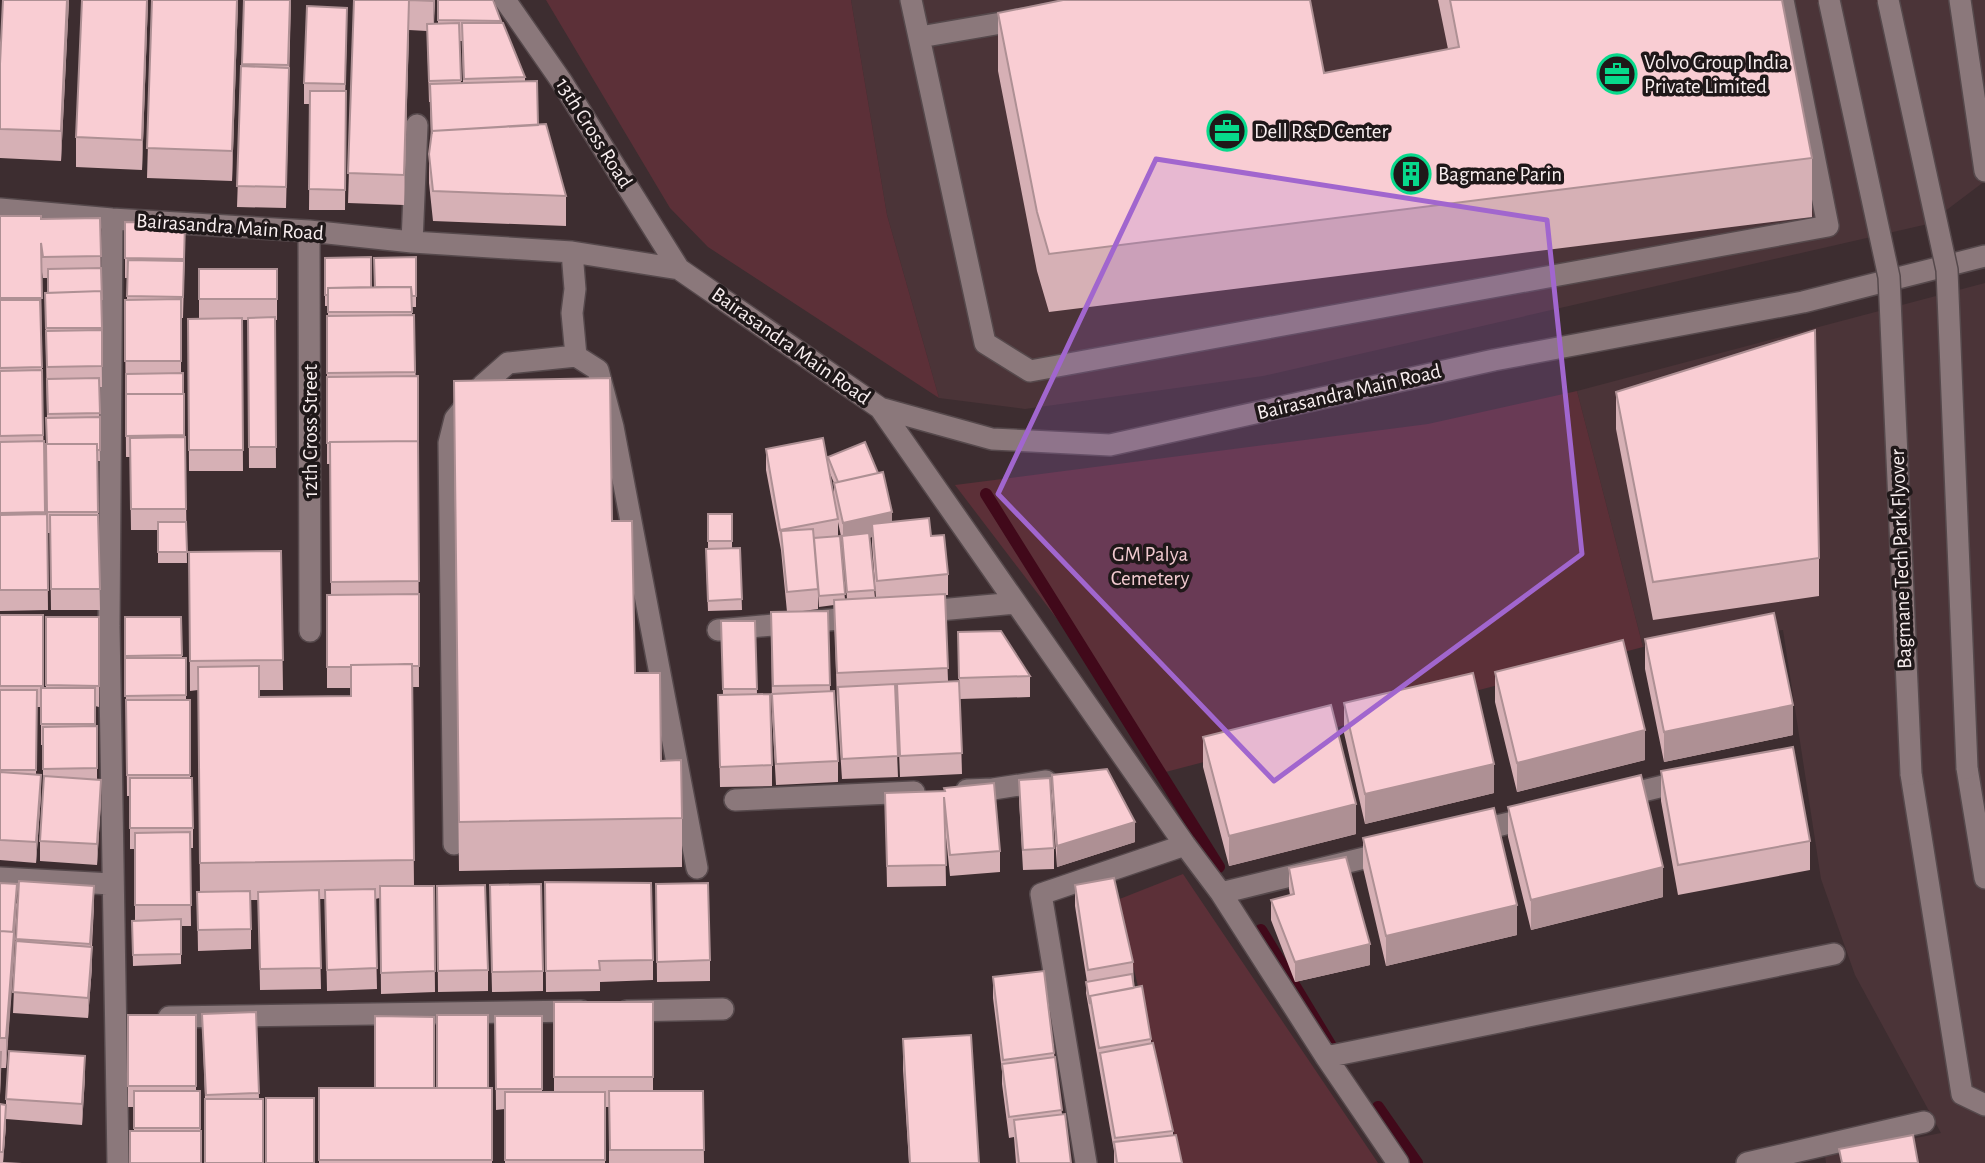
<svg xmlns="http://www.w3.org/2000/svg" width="1985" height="1163" font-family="'Alegreya Sans',sans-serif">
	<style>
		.built { fill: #4b3438 }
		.green { fill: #5c3038 }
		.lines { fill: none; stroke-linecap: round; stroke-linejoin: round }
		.stream { stroke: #41091a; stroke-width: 12 }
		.minor-casing { stroke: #56494c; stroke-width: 24 }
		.minor { stroke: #8b787b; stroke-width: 21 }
		.minor-bridge-casing { stroke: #56494c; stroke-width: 24; stroke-linecap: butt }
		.minor-bridge { stroke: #8b787b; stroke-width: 21 }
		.wall { fill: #d6b0b5; fill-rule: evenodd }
		.shaded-wall { fill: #ae9094 }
		.building { fill: #f9cdd3; stroke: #ae9094; stroke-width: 2 }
		.marked { fill: #a166ce; fill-opacity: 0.2; stroke: #a166ce; stroke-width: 5; stroke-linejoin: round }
		.labels { text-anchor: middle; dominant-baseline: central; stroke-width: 7; stroke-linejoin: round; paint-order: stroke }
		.poi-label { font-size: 21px; fill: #f9eff0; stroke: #1f1819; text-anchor: start }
		.street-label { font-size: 21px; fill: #f9eff0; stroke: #1f1819 }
		.park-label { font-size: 21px; fill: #f2cad0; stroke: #1f1819 }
	</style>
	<rect width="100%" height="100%" fill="#3d2d30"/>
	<!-- built -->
	<path class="built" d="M851,0H1985V181L1928,224L1263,376L1025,409L939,398L887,215Z
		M1985,283V1163H1826L1825,1156L1941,1133L1855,975L1821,879L1783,630L1643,647L1577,391Z"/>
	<!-- green -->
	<path class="green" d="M546,0H851L887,215L939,398L708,247L670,208Z
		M1577,391L1643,647L1158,774L1112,691L955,485L1428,424Z
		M1183,874L1378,1163H1181L1117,900Z"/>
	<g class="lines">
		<!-- stream -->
		<path class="stream" d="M986,494L1219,867
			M1261,930L1337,1056
			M1378,1107L1417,1163"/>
		<!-- minor casing -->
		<g class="minor-casing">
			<path id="minor" d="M505,0L562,82L679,269
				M911,0L985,343L1030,371L1828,226L1783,0
				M1960,0L1985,171
				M920,37L1024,19
				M0,209L112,219L309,231L412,242L572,252L679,269L880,408L992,439L1110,445L1494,360L1803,302L1985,256
				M112,219L109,626L118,1163
				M309,231L310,631
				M412,242L417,125
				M572,252L575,289L572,313L576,356L598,370L613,427L697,868
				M880,408L1185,845L1221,893L1326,1057L1398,1163
				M917,612L1016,603
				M718,630L861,617
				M1967,768L1985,878
				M1911,774L1962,1094L1985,1105
				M967,790L993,789L1046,781
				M1618,797L1688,780
				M735,800L914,792
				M1471,832L1535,817
				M454,844L449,443L455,419L483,385L508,363L576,356
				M0,878L112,884
				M1221,893L1389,852
				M627,1011L723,1009
				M169,1017L581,1011
				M1326,1057L1834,954
				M1086,1163L1041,894L1185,845
				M1747,1163L1924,1122"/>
		</g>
		<!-- minor -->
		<use href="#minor" class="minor"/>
		<!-- minor-bridge casing -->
		<g class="minor-bridge-casing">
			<path id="minor-bridge" d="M1829,0L1889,277L1911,774
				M1888,0L1947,270L1967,768"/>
		</g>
		<!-- minor-bridge -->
		<use href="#minor-bridge" class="minor-bridge"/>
	</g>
	<!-- wall -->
	<path class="wall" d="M69,0L61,161L0,158V64Z
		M82,0H148L142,170L76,167V137Z
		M152,0H238L232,181L147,178Z
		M244,0H291L286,208L237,207Z
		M354,0H435L434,24H438V0L501,21L525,77V81L538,125L566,196V226L433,221L429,183V154L431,140L430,102H429L427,31L409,30L404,205L348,203ZM459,41H462L463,83H461Z
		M1438,0H1782L1812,158V217L1049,312L1037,271L998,71V13L1324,73L1448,49Z
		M347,28L345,91H346L345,210H309L310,104H304V83Z
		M0,216L41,219L100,218L102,387H99L100,461H97L100,610H51L50,533H47L46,465L47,418L45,293H48V278H43L41,266L42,370L45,514H47L48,610L0,611Z
		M125,222L185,244L183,318H181V374L183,373L184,437H185L187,563H158V530H131L130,457H126L125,300H127V278H125Z
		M416,257V307H412V316L414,315L418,463L419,687H412L414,886H434L435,992L381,994L380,898L375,899L377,989L327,991L325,899H319L321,989L260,990L258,900H251V949L198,951L197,892H200L198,690L190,691L189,552L281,551L283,690H259V697L351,696V688H327V595H331L330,464H327V316H328V306H325V258L371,287H374Z
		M199,269H277V320H275L276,468H249L248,320H242L243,471H189L188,319H199Z
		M1616,392L1819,558V596L1653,620L1616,429Z
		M454,430L612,521L635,673L661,761L682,818V867L459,871Z
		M766,449L828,464V457L892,522L931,536L948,574V595H945L948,681H959L958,632L1030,676V697L960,699L962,774L900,777L897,700H895L898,777L842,779L837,703L834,605L819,607L818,592V609L795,612L828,611L830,691L838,761V782L776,785L772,714L771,612H787L781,550L766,470ZM829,471L834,483V497ZM838,522L842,541L847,599H845L838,536ZM872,537V544L876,598H875L869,538Z
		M708,514H732V548H740L742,610L708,611L706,560L708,549Z
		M0,615H43V688H46V617H99V707L95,706V726H97V780L101,801L97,865L40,861V841L43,788V745H41V707H37L36,774L41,795L36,863L0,860Z
		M125,617H181L182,658H186V700H190V778L193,828V848H190L191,926H181V964L133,966L132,921L135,920V849H130V796H127Z
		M721,621H755L757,694L772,765V786L720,787L718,695H723Z
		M1645,639L1793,735L1664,762L1645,669Z
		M1495,672L1645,760L1517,792L1495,702Z
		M1344,703L1494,793L1365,824L1344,733Z
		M1203,737L1356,834L1229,866L1203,767Z
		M1661,771L1810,841V870L1678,895L1661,801Z
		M1052,775L1135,842L1057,867L1052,796Z
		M1019,780L1054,848V869L1023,870L1019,800Z
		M944,791L1000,851V872L950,876L945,828L946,886L887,887L885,793Z
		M1508,807L1663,897L1531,930L1508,837Z
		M1363,838L1517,935L1386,966L1363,868Z
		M1289,868L1370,965L1295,982L1271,920V900L1290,895L1289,889Z
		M545,882L653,960V980L600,982V991L546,992Z
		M0,883L17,904L6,1068H1L0,1095Z
		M656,884L710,960V981L657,982Z
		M1075,885L1133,962L1134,988L1151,1039V1043L1173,1131V1136L1182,1163H1114V1151L1086,993L1087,982L1075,906Z
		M437,886L488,970V991L438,992Z
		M94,906L92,946V967L88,1018L13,1013L16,939Z
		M490,906L543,971V991L492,992Z
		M993,977L1054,1053L1062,1114L1071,1163H1016L1014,1137L1009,1138L1002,1084V1071L993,998Z
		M554,1002H653V1091H703L704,1163H609V1107H605V1163H505V1109L496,1110L495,1016H542V1092H554Z
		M256,1012L259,1099H205L202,1014Z
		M128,1015H196V1091H200L201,1163L134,1131V1107H128Z
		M903,1039L979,1163H909L903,1069Z
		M85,1077L82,1125L6,1119V1099Z
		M319,1088H492V1163H319Z
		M0,1104L6,1125L3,1162L22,1163H0Z"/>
	<!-- shaded-wall -->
	<path class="shaded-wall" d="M67,0H69L61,161V131Z
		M147,0H148L142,170V140Z
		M237,0H238L232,181V151Z
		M409,0V30L404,205V175Z
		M433,0H435L433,31Z
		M347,8V28L345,105V84Z
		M892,512V533L872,524V537L843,544V523Z
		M1793,705V735L1664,762V732Z
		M1645,730V760L1517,792V763Z
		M1494,764V793L1365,824V794Z
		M41,775V795L36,863V842Z
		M101,780V801L97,865V844Z
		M1356,804V834L1229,866V836Z
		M1135,822V842L1057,867V846Z
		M1663,867V897L1531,930V900Z
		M17,884L14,962L6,1068V1038Z
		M94,886V906L90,965V944Z
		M1517,905V935L1386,966V936Z
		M1370,944V965L1295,982V962Z
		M92,947V967L88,1018V998Z
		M1,1052V1073L0,1095V1074Z
		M85,1056V1077L82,1125V1104Z
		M6,1105V1125L3,1163V1152Z"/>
	<!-- building -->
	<path class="building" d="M3,0H67L61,131L0,129V64Z
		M82,0H147L142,140L76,137Z
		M152,0H237L232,151L147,148Z
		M244,0H290L288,65L242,64Z
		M354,0H433V1L409,0L404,175L348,173Z
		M438,0H493L501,21L438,20Z
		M1063,0H1310L1324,73L1459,47L1450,0H1782L1812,158L1049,254L1037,212L998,13Z
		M307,6L347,8L345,84L304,83Z
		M459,23L461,80L429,81L427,24Z
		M462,23H503L525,77L464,79Z
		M241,66L289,68L286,187L237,186Z
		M537,81L538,125L432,131V134L430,84Z
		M310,91H346L345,190L309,189Z
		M546,124L566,196L433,191L429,154L432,131Z
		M0,216H41V219L100,218L101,256L43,257L41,243L42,298H0Z
		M125,222L185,223L184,259L125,258Z
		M371,257V287L328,288V295H325V258Z
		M416,257V296H412L411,287H375L374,258Z
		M128,260L184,261L183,297L127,296Z
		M101,268L102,300L101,291L48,293V269Z
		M199,269H277V299H199Z
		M411,287L412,312H328V288Z
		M101,291L102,328H46L45,293Z
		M181,299V361H125V300Z
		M0,300H40L42,367L0,368Z
		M414,315L415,372L327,373V316Z
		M275,317L276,447H249L248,318Z
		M242,318L243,450H189L188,319Z
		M102,330V366L47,367L46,331Z
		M1815,330L1819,558L1653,582L1616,392Z
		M42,370L43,435L0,436V371Z
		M183,373V394H126V401V374Z
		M418,376V442V441L330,442V443H327V377Z
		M99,378L100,413L48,414L47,379Z
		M610,378L612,521H632L635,673H660L661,761L681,760L682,818L459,822L454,381Z
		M126,394H184V435L126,436Z
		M100,417V450H97V444H47L46,418Z
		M185,437L186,509H131L130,438Z
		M823,438L838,519L780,530L766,449Z
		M44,441L45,512L0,513V442Z
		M418,441L419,581L331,582L330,442Z
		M865,442L878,473L838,482L828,457Z
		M46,444H97L98,512H47Z
		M883,472L892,512L843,523L834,483Z
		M47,514L48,590H0V515Z
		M708,514H732V541H708Z
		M50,515H98L100,589H51Z
		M929,518L931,536L944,535L948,574L877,581L872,524Z
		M158,522H186L187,552H158Z
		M813,529L818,589L787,592L781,531Z
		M869,533L875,590L847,592L842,536Z
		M840,536L845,594L819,596L814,538Z
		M740,548L742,599L708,601L706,549Z
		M281,551L283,660L190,661L189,552Z
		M419,594V666H412V664L351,665V667H327V595Z
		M945,594L948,668L837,673L834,600Z
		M828,611L830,685L773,686L771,612Z
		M1774,613L1793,705L1664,732L1645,639Z
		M0,615H43V686H0Z
		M46,617H99V686L46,685Z
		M125,617H181L182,655L125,656Z
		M721,621H755L757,689H723Z
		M1001,631L1030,676L959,678L958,632Z
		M1623,640L1645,730L1517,763L1495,672Z
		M125,658H186V695L125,696Z
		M412,664L414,860L200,863L198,667L259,666V697L351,696V665Z
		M1473,673L1494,764L1365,794L1344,703Z
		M959,681L962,753L900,756L897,684Z
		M895,684L898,756L842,759L838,687Z
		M41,688H95V724H41Z
		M0,690H37L36,770H0Z
		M834,691L838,761L776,764L772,694Z
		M770,694L772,765L720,767L718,695Z
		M126,700H190V775H127Z
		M1331,705L1356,804L1229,836L1203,737Z
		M97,726V768L43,769V727Z
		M1793,747L1810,841L1678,865L1661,771Z
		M1107,769L1135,822L1057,846L1052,775Z
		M0,772L41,775L36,842L0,840Z
		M1641,775L1663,867L1531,900L1508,807Z
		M44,776L101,780L97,844L40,841Z
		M130,778H192L193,828H130Z
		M1050,778L1054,848L1023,850L1019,780Z
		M994,783L1000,851L950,855L944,797L946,865L887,866L885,793L945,791L944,788Z
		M1494,808L1517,905L1386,936L1363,838Z
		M190,832L191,905H135V833Z
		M1346,857L1370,944L1295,962L1271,900L1294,894L1289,868Z
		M1114,878L1133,962L1088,970L1075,885Z
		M19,881L94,886L90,944L16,939Z
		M545,882L651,883L653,960L599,961L600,970L546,971Z
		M0,883L17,884L13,932L0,931Z
		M708,883L710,960L657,962L656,884Z
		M541,884L543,971L492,972L490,885Z
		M485,885L488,970L438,971L437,886Z
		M380,886H434L435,971L381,973Z
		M375,889L377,968L327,970L325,890Z
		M319,890L321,968L260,969L258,892Z
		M250,891L251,929L198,930L197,892Z
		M181,919V954L133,955L132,921Z
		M0,931L14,932L6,1038H0Z
		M16,941L92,947L88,998L13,992Z
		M1044,971L1054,1053L1003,1060L993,977Z
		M1132,974L1134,988L1090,996V1004L1086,982Z
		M1142,986L1151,1039L1099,1048L1090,996Z
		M554,1002H653V1077H554Z
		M256,1012L259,1093L206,1095L202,1014Z
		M128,1015H196V1086H128Z
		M437,1015H488V1088H437Z
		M375,1016L434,1017V1088H375Z
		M495,1016H542V1089H496Z
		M971,1035L979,1163H910L903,1039Z
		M1153,1043L1173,1131L1115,1138L1100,1053Z
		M9,1051L85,1056L82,1104L6,1099Z
		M0,1052H1L0,1074Z
		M1055,1057L1062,1110L1009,1117L1002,1064Z
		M319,1088H492V1160H319Z
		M134,1091H200V1128H134Z
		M609,1091H703L704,1150H610Z
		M505,1092H605V1160H505Z
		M266,1098H314V1163H266Z
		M205,1099H263V1163H205Z
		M0,1104L6,1105L3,1152H0Z
		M1065,1114L1071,1163H1019L1014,1120Z
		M130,1131H201V1163H130Z
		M1176,1135L1182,1163H1117L1114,1142Z
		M1913,1135L1918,1163H1842L1839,1149Z"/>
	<!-- marked area -->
	<path class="marked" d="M1156,159L1547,220L1582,554L1274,781L998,494Z"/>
	<!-- icons -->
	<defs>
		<g id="office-ring" transform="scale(2.0125)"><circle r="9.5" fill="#1f1819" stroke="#07d98b" stroke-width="1.5"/><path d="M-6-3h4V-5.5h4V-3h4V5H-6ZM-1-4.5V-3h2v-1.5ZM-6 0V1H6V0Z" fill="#07d98b"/></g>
		<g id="building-ring" transform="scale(2.0125)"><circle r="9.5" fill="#1f1819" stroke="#07d98b" stroke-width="1.5"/><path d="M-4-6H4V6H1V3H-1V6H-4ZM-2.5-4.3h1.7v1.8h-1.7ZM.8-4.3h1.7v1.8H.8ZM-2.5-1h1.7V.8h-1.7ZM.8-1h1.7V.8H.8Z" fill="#07d98b"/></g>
	</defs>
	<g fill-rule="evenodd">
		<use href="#office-ring" x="1617" y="74"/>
		<use href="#office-ring" x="1227" y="131"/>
		<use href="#building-ring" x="1411" y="174"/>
	</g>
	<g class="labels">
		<!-- poi labels -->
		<g class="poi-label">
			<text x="1644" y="62">Volvo Group India<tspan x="1644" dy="24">Private Limited</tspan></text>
			<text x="1254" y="131">Dell R&amp;D Center</text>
			<text x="1438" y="174">Bagmane Parin</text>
		</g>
		<!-- street labels -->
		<g class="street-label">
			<text transform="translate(594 133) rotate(58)">13th Cross Road</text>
			<text transform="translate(230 227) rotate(4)">Bairasandra Main Road</text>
			<text transform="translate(791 346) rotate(35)">Bairasandra Main Road</text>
			<text transform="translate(1349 392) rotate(-13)">Bairasandra Main Road</text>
			<text transform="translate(310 431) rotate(-90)">12th Cross Street</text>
			<text transform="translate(1901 559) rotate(-92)">Bagmane Tech Park Flyover</text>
		</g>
		<!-- park labels -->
		<g class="park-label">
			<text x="1150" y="554">GM Palya<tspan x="1150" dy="24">Cemetery</tspan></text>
		</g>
	</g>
</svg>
